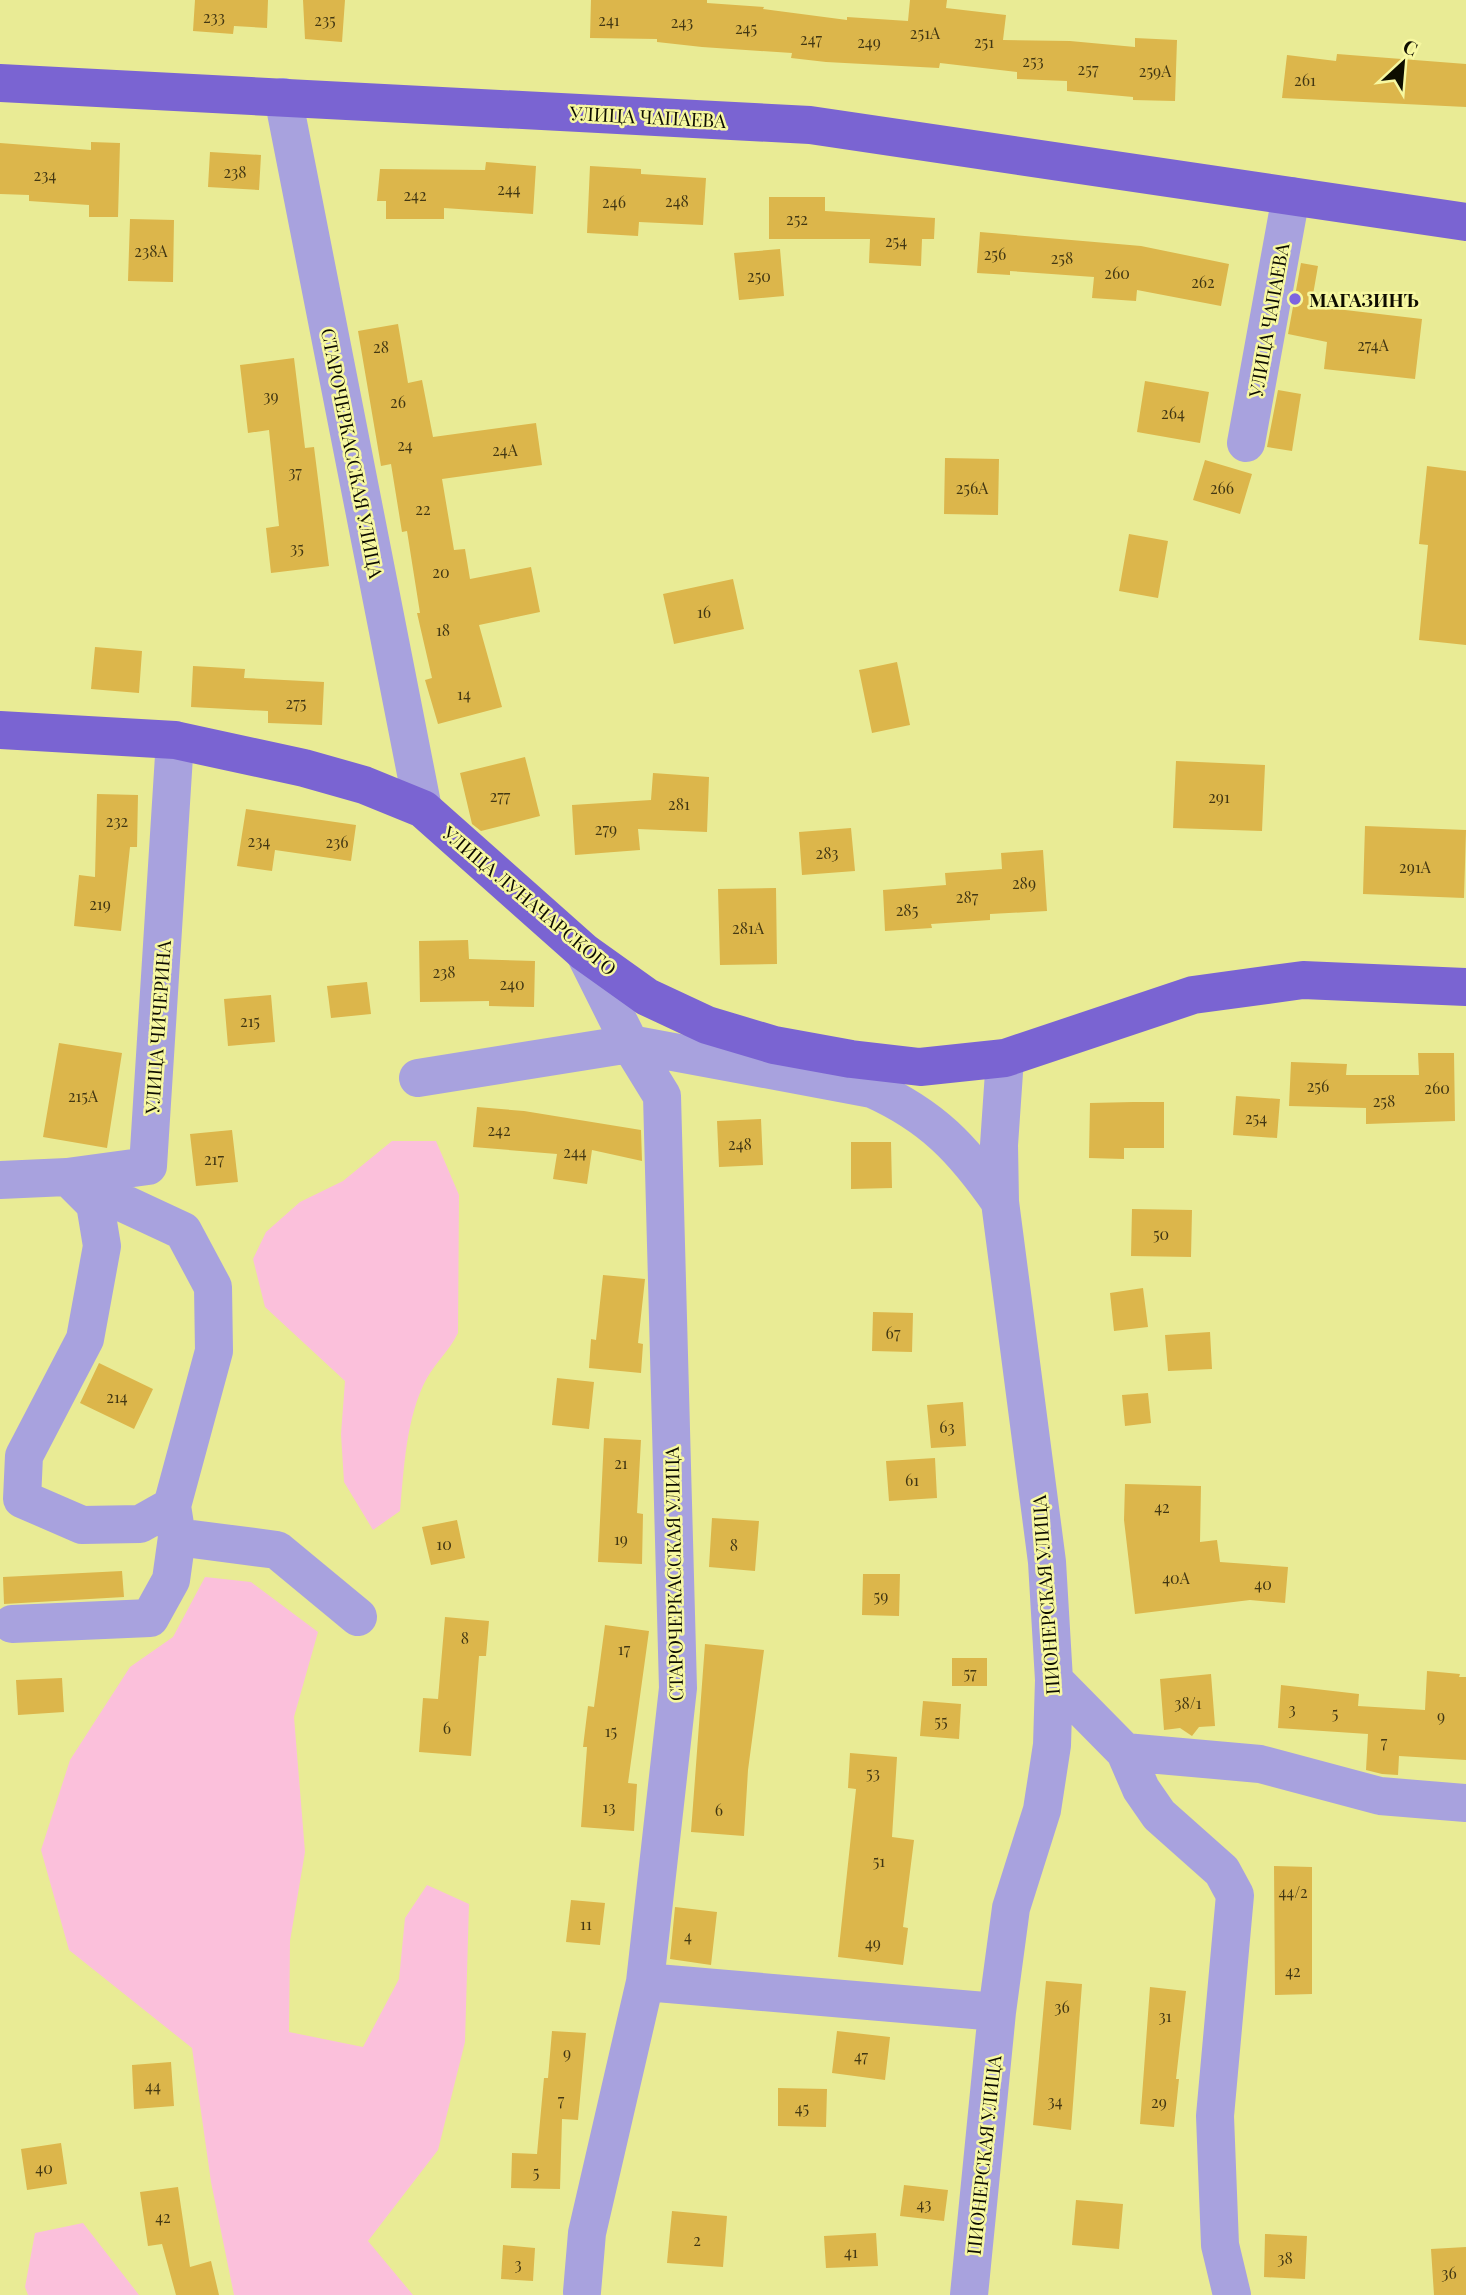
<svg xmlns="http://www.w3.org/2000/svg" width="1466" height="2295" font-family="'Playfair Display',serif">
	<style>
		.green { fill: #fbc0db }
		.building { fill: #dcb64b }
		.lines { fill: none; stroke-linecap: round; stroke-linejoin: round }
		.minor { stroke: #a8a2de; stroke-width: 38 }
		.major { stroke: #7a64d2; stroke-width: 38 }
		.poi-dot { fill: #7e64e0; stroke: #f7f8a1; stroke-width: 2.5 }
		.labels { text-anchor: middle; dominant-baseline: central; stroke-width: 5; stroke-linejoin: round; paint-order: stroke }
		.number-label { font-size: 16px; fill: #423713 }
		.street-label { font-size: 19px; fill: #0e0d00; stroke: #f7f8a1 }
		.poi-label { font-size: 19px; font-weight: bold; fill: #0e0d00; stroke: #f7f8a1; text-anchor: start }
	</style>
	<rect width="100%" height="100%" fill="#e9eb95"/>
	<!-- green -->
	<path class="green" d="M392,1141H436L459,1195L458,1333C449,1351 436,1362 427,1378C406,1416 404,1469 400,1511L373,1530L344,1482L341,1434L345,1381L265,1307L253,1259L266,1232L300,1202L343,1181Z
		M205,1577L251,1582L318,1632L294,1717L305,1852L290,1941L289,2032L363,2047L399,1979L405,1918L427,1885L469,1904L465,2042L438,2150L368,2241L413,2295H234L211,2182L192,2048L69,1950L41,1850L70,1760L130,1667L173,1637Z
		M83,2223L139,2295H28L25,2287L35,2233Z"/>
	<!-- building -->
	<path class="building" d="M195,0H268L267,28L234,26L233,34L193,31Z
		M303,0H345L342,42L305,39Z
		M591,0H707V3L764,7L763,9L847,20V17L908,21L910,0H947L946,8L1006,15L1003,40L1070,41L1135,47V38L1177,40L1175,101L1133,100V97L1067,91V81L1017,79V72L940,63L939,68L826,62L791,58L792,53L702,47L657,42V39L590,38Z
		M1337,54L1466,64V107L1282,98L1287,55L1336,61Z
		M91,142L120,143L118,217H89V205L29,201V195L0,194V143L91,150Z
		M210,152L261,155L259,190L208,187Z
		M486,162L536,166L533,214L444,208V219H386V201H377L380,169L485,170Z
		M590,166L641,169V174L706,178L703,225L639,222L638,236L587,233Z
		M769,197H825V211L935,218L934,239H922L921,266L869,263L870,239H769Z
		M130,219L174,220L173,282L128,281Z
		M980,232L1141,246L1229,264L1221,306L1137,290L1136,301L1092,298L1094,277L1010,271V275L977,273Z
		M780,249L784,296L739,300L734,253Z
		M1301,263L1318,266L1311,306L1422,319L1415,379L1324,369L1327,342L1288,334Z
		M398,324L408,383L422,380L433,437L536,423L542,465L442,479L454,550L465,549L470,579L531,567L540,612L479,625L502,707L438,724L425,680L432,678L417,613H420L407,531L402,532L391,464L381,466L358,331Z
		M294,358L305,448L314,447L329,566L271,573L266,528L279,526L269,430L248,433L240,365Z
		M1145,381L1209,392L1200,443L1137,432Z
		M1278,390L1301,394L1292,451L1267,447Z
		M945,458L999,459L998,515L944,514Z
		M1205,460L1252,474L1240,514L1193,500Z
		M1427,466L1466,471V645L1419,640L1428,545L1419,544Z
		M1129,534L1168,541L1158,598L1119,591Z
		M733,579L744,629L674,644L663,594Z
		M95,647L142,651L139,693L91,689Z
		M897,662L910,725L872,733L859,670Z
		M193,666L245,669L244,678L324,682L322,725L268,723V711L191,707Z
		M525,757L540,816L481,831L472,824L460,773Z
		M1176,761L1265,765L1262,831L1173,828Z
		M653,773L709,777L707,832L638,829L640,850L575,855L572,805L651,800Z
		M97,794L138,795L137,847H130L121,931L74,926L79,875L95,877Z
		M246,809L356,825L351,861L275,850L272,871L237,866Z
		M1365,826L1466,830L1464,898L1363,894Z
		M851,828L855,871L802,875L799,832Z
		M1043,850L1047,911L990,914V920L931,924L932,928L885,931L883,890L946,885L945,873L1002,869L1001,853Z
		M776,888L777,964L720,965L718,889Z
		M468,940L469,959L535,961L534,1007L489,1006V1001L420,1002L419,941Z
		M367,982L371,1014L331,1018L327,986Z
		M271,995L275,1042L228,1046L224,999Z
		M59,1043L122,1053L107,1148L43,1137Z
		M1418,1053H1454L1455,1121L1366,1124V1108L1289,1106L1291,1062L1347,1064L1346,1075H1419Z
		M1236,1096L1280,1099L1277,1138L1233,1135Z
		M1133,1102H1164V1148H1124V1159L1089,1158L1090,1103Z
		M477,1107L524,1111L641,1130L642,1161L592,1150L587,1184L553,1179L557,1154L473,1147Z
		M761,1119L763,1165L719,1167L717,1121Z
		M232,1130L238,1182L196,1186L190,1134Z
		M851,1142H891L892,1188L851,1189Z
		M1132,1209L1192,1210L1191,1257L1131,1256Z
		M603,1275L645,1279L638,1343L643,1344L641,1373L589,1368L591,1339L596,1340Z
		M1143,1288L1148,1327L1114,1331L1110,1293Z
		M873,1312L913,1313L912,1352L872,1351Z
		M1210,1332L1212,1369L1168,1371L1165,1335Z
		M99,1363L153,1389L134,1429L80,1403Z
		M557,1378L594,1382L589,1429L552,1425Z
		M1148,1393L1151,1423L1125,1426L1122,1395Z
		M963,1402L966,1446L931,1448L927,1405Z
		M604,1438L641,1440L637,1513L643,1514L642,1564L598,1562Z
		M935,1458L937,1498L889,1501L886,1461Z
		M1125,1484L1201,1486L1200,1542L1217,1540L1220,1562L1288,1567L1285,1603L1250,1600L1135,1614L1124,1520Z
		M712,1518L759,1521L755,1571L709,1567Z
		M457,1520L465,1558L431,1565L422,1527Z
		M122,1571L124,1597L4,1604L3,1577Z
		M863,1574H900L899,1616L862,1615Z
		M445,1617L489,1621L486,1656H479L471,1756L419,1752L423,1698L438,1699Z
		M605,1625L649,1631L628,1783L637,1784L634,1831L581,1827L587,1747H583L588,1706L594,1707Z
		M705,1644L764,1650L748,1770L744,1836L691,1832Z
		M952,1658H987V1686H952Z
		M1427,1671L1460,1674L1459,1677H1466V1760L1399,1756L1398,1775L1382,1774L1366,1770L1368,1734L1278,1728L1281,1685L1359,1694L1358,1706L1425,1710Z
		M1211,1674L1215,1726L1199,1727L1192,1736L1180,1728L1164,1730L1160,1679Z
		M62,1678L64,1712L18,1715L16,1680Z
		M923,1701L961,1704L959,1739L920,1736Z
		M850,1753L897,1757L892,1837L914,1840L903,1927L908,1928L903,1965L838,1957L856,1789L848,1788Z
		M1274,1866L1312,1867V1994L1275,1995Z
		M571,1900L605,1903L600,1945L566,1942Z
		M675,1907L717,1912L711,1965L670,1959Z
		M1046,1981L1082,1984L1071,2130L1033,2125Z
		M1150,1987L1186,1991L1176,2079H1179L1174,2127L1140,2124Z
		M552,2031L586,2033L578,2120L562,2119L560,2189L511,2188L512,2153L537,2154L544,2078H548Z
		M837,2031L890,2037L885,2080L832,2073Z
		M171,2062L174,2106L134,2109L132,2065Z
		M778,2088L827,2089L826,2127L778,2126Z
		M61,2143L67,2184L27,2190L21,2149Z
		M904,2185L948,2190L944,2221L900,2216Z
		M178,2187L190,2267L211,2261L219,2295H176L162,2244L148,2246L140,2192Z
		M1076,2200L1123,2204L1119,2249L1072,2245Z
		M672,2211L727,2216L723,2267L667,2263Z
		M876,2233L878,2266L826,2268L824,2236Z
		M1265,2234L1307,2236L1305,2279L1264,2277Z
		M503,2245L535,2248L533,2281L501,2279Z
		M1466,2247V2295H1434L1431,2249Z"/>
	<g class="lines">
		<!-- minor -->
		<path class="minor" d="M283,97L423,809
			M1246,443L1291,196
			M418,1078L630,1044L872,1089C932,1116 963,1149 1000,1202
			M69,1178L95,1204L102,1246L85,1339L24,1456L22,1499L82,1525L140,1524L172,1506
			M0,1180L67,1177L148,1166L175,740
			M177,1537L277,1550L358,1617
			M12,1624L150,1618L171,1580L177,1537L172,1506L214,1351L213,1287L183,1231L67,1177
			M1054,1680L1125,1752L1141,1789L1159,1815L1222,1871L1235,1895L1215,2116L1220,2245L1232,2295
			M1125,1752L1260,1764L1380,1796L1466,1803
			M645,1982L997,2012
			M582,2292L587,2233L645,1982L678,1688L662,1096L630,1044L584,952
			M969,2295L997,2012L1011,1908L1042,1810L1052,1745L1054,1680L1047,1562L1000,1202L999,1145L1005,1058"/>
		<!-- major -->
		<path class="major" d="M0,83L810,125L1466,222
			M0,730L175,740L304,768L364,785L423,809L584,952L647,997L707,1025L774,1045L851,1059L920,1067L1005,1058L1193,995L1303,980L1466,987"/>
	</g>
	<!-- markers -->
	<circle class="poi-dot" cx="1295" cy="299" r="7"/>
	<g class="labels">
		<!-- number labels -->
		<g class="number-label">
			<text x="214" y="16">233</text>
			<text x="325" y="19">235</text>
			<text x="609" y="19">241</text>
			<text x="682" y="21">243</text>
			<text x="746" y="27">245</text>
			<text x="925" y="32">251А</text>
			<text x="811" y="38">247</text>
			<text x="869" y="41">249</text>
			<text x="984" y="41">251</text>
			<text x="1033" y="60">253</text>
			<text x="1088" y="68">257</text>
			<text x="1155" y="70">259А</text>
			<text x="1305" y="79">261</text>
			<text x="235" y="171">238</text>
			<text x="45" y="174">234</text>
			<text x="509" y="188">244</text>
			<text x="415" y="194">242</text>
			<text x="677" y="200">248</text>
			<text x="614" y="201">246</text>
			<text x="797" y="218">252</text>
			<text x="896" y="240">254</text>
			<text x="151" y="250">238А</text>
			<text x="995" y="253">256</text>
			<text x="1062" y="257">258</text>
			<text x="1117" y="272">260</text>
			<text x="759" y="275">250</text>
			<text x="1203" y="281">262</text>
			<text x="1373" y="344">274А</text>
			<text x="381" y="346">28</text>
			<text x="271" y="395">39</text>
			<text x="398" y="401">26</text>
			<text x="1173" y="412">264</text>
			<text x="405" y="444">24</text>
			<text x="505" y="449">24А</text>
			<text x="295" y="471">37</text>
			<text x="972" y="487">256А</text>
			<text x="1222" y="487">266</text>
			<text x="423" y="508">22</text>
			<text x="297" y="547">35</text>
			<text x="441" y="571">20</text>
			<text x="704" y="611">16</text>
			<text x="443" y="629">18</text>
			<text x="464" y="693">14</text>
			<text x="296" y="702">275</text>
			<text x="500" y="795">277</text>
			<text x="1219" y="796">291</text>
			<text x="679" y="803">281</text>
			<text x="117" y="820">232</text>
			<text x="606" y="828">279</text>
			<text x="259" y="840">234</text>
			<text x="337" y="841">236</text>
			<text x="827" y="852">283</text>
			<text x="1415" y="866">291А</text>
			<text x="1024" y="882">289</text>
			<text x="967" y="896">287</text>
			<text x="100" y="903">219</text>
			<text x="907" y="909">285</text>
			<text x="748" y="927">281А</text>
			<text x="444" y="971">238</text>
			<text x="512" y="983">240</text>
			<text x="250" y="1020">215</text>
			<text x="1318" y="1085">256</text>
			<text x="1437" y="1087">260</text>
			<text x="83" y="1095">215А</text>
			<text x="1384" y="1100">258</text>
			<text x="1256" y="1117">254</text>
			<text x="499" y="1129">242</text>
			<text x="740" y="1143">248</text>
			<text x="575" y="1151">244</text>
			<text x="214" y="1158">217</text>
			<text x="1161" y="1233">50</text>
			<text x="893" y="1332">67</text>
			<text x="117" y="1396">214</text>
			<text x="947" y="1426">63</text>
			<text x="621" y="1462">21</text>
			<text x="912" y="1479">61</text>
			<text x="1162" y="1506">42</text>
			<text x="621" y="1538">19</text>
			<text x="444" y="1543">10</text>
			<text x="734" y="1544">8</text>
			<text x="1176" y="1577">40А</text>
			<text x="1263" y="1583">40</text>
			<text x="881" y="1595">59</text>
			<text x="465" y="1637">8</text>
			<text x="624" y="1648">17</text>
			<text x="970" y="1672">57</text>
			<text x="1188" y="1702">38/1</text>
			<text x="1292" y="1708">3</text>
			<text x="1335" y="1712">5</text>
			<text x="1441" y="1715">9</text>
			<text x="941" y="1720">55</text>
			<text x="447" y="1727">6</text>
			<text x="611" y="1730">15</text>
			<text x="1384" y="1741">7</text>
			<text x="873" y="1772">53</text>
			<text x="609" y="1806">13</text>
			<text x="719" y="1809">6</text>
			<text x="879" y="1860">51</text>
			<text x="1293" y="1891">44/2</text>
			<text x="586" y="1923">11</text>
			<text x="688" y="1935">4</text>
			<text x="873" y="1942">49</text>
			<text x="1293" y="1970">42</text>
			<text x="1062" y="2006">36</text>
			<text x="1165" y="2015">31</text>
			<text x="567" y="2052">9</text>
			<text x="861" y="2055">47</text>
			<text x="153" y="2085">44</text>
			<text x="561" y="2099">7</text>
			<text x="1055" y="2100">34</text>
			<text x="1159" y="2101">29</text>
			<text x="802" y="2107">45</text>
			<text x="44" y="2167">40</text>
			<text x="536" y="2171">5</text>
			<text x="924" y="2203">43</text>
			<text x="163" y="2216">42</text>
			<text x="697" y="2239">2</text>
			<text x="851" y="2251">41</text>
			<text x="1285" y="2257">38</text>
			<text x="518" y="2263">3</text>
			<text x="1449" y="2272">36</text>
		</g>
		<!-- street labels -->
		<g class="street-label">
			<text transform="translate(648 116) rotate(3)">УЛИЦА ЧАПАЕВА</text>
			<text transform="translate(1268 320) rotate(-80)">УЛИЦА ЧАПАЕВА</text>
			<text transform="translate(353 453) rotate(79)">СТАРОЧЕРКАССКАЯ УЛИЦА</text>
			<text transform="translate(530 900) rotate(40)">УЛИЦА ЛУНАЧАРСКОГО</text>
			<text transform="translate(157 1027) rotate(-86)">УЛИЦА ЧИЧЕРИНА</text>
			<text transform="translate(673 1574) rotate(-91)">СТАРОЧЕРКАССКАЯ УЛИЦА</text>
			<text transform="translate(1045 1595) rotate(-94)">ПИОНЕРСКАЯ УЛИЦА</text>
			<text transform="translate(983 2155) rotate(-84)">ПИОНЕРСКАЯ УЛИЦА</text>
		</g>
		<!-- poi labels -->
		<g class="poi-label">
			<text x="1309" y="299">МАГАЗИНЪ</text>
		</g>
	</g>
	<!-- north arrow -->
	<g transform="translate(1403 63) rotate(26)" stroke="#f7f8a1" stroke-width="5" paint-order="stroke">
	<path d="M0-5L12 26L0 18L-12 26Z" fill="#0e0d00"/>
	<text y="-10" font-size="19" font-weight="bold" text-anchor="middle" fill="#0e0d00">С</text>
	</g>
</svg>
